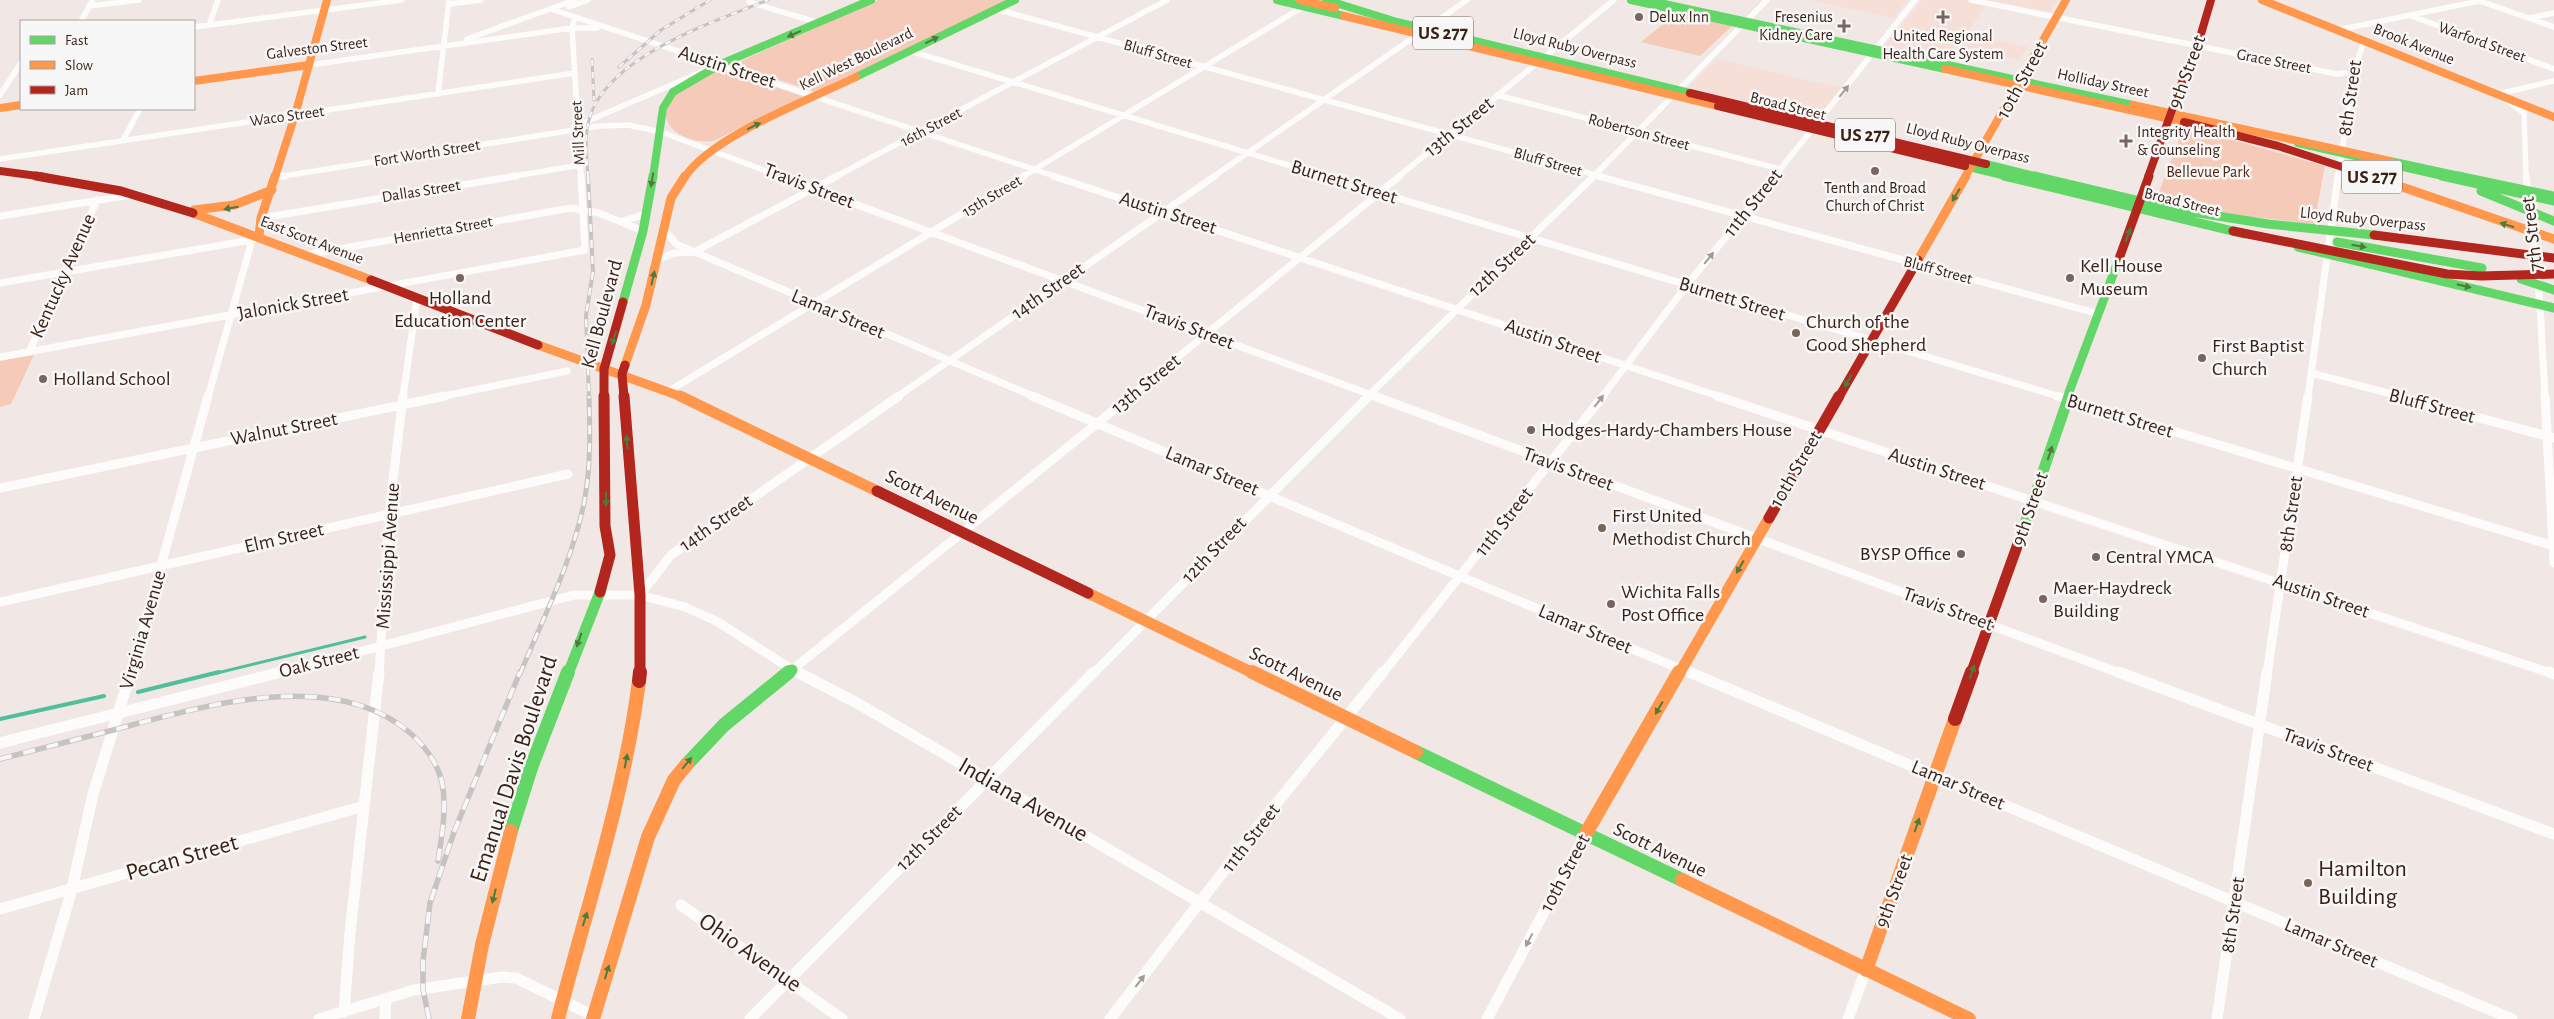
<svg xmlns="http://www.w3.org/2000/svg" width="2554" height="1019" font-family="'Alegreya Sans',sans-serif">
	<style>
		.built { fill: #f5dfd7 }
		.green { fill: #f5cab8 }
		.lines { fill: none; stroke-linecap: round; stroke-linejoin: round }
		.stream-far1 { stroke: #51bf9b; stroke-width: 3 }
		.stream { stroke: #51bf9b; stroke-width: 4 }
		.street-far3 { stroke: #fdfcfb; stroke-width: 5.5 }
		.street-far2 { stroke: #fdfcfb; stroke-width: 7 }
		.street-far1 { stroke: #fdfcfb; stroke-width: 9 }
		.street { stroke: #fdfcfb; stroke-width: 11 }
		.fast-far3 { stroke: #63d668; stroke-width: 8 }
		.fast-far2 { stroke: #63d668; stroke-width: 9 }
		.fast-far1 { stroke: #63d668; stroke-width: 11 }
		.fast { stroke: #63d668; stroke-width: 14 }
		.slow-far3 { stroke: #ff974d; stroke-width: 8 }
		.slow-far2 { stroke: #ff974d; stroke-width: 9 }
		.slow-far1 { stroke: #ff974d; stroke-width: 11 }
		.slow { stroke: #ff974d; stroke-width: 14 }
		.jam-far3 { stroke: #b3261e; stroke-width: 8 }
		.jam-far2 { stroke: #b3261e; stroke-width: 9 }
		.jam-far1 { stroke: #b3261e; stroke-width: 11 }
		.jam { stroke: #b3261e; stroke-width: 14 }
		.rail-far3-casing { stroke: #c7c3c2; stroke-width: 3 }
		.rail-far2-casing { stroke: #c7c3c2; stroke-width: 4 }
		.rail-far1-casing { stroke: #c7c3c2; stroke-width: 5 }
		.rail-casing { stroke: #c7c3c2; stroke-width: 5.5 }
		.rail-far3 { stroke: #f7f7f7; stroke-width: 2; stroke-dasharray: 6; stroke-linecap: butt }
		.rail-far2 { stroke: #f7f7f7; stroke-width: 2.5; stroke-dasharray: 8; stroke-linecap: butt }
		.rail-far1 { stroke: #f7f7f7; stroke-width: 3; stroke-dasharray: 9; stroke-linecap: butt }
		.rail { stroke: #f7f7f7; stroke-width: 4; stroke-dasharray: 12; stroke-linecap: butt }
		.oneway { fill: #4e7a3e }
		.oneway2 { fill: #a59993 }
		.poi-dot { fill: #7a655c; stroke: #f7f7f7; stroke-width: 2 }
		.labels { text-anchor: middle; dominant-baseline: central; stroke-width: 5; stroke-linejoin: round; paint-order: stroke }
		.far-poi-label { font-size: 16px; fill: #3a1f13; stroke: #f7f7f7; text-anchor: start }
		.far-street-label { font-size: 16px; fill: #3a1f13; stroke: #f7f7f7 }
		.far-park-label { font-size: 16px; fill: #512816; stroke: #f7f7f7 }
		.shield { fill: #f7f7f7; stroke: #736057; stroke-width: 1 }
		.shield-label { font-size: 19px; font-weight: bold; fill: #3a1f13 }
		.street-label { font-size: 20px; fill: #3a1f13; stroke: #f7f7f7 }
		.poi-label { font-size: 20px; fill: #3a1f13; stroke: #f7f7f7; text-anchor: start }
		.near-street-label { font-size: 24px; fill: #3a1f13; stroke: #f7f7f7 }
		.near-poi-label { font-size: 24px; fill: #3a1f13; stroke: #f7f7f7; text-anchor: start }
	</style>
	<rect width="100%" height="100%" fill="#f1e8e5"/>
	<!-- built -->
	<path class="built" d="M1809,0H1907L1894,18Z
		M1922,0H1989L1967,34L2028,47L2019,59L1956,47L1945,62L1882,49Z
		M1989,0H2058L2051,12Z
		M1717,59L1842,88L1816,121L1686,89Z"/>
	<!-- green -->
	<path class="green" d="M878,0H1011L816,92L743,68L740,65L743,60Z
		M1675,14L1732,26L1700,56L1641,42Z
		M719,69L802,96V98L713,141C685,145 648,123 675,93C683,84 709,75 719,69Z
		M2184,126L2325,166L2314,224L2220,213L2156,200Z
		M34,355L11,404L0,407V361Z"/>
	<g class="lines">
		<!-- stream-far1 -->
		<path class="stream-far1" d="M213,674L365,637"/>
		<!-- stream -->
		<path class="stream" d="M138,692L219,672
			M0,719L104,696"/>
		<!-- street-far3 -->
		<path class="street-far3" d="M1971,0L2337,74L2345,73
			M2477,0L2554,27
			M749,2L819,23
			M449,4L481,0
			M89,6L139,0
			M569,7L588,0
			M551,9L1057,177
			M996,9L1603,177
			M2409,15L2554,69
			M575,17L572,28L581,177
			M2529,18L2554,13
			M81,21L92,2
			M209,25L218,0
			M194,27L402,0
			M2338,30L2479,1
			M467,39L575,0
			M910,51L1328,177
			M309,65L572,28H597
			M438,94L449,0
			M2498,94L2554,81
			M0,95L21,63
			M1497,95L1780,169
			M2506,100L2524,113L2526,177
			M574,127L706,70
			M123,140L140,109
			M0,159L575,73
			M277,177L599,126L628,125L661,132L782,177
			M509,177L580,165
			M835,177L1167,0
			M1022,177L1314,0
			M1213,177L1467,0
			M1398,177L1614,0
			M1593,177L1767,0
			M1774,177L1915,0
			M2338,177L2354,71L2364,41"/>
		<!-- street-far2 -->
		<path class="street-far2" d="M779,176L1377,397
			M1053,176L1721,397
			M1324,176L2061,397
			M1598,176L2099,314
			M2526,176L2540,304L2545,397
			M276,177L285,176
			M0,216L131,195
			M261,218L516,176
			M623,221L646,214
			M664,229L676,244L1035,397
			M305,255L571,208L599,213L643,231
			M657,260L674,253L694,252L837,176
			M0,283L252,240L257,237
			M29,352L97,200
			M0,357L585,250L581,176
			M2311,373L2403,397
			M669,391L1024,176
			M208,397L252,240
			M403,397L417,298
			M439,397L567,371
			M897,397L1215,176
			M1129,397L1400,176
			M1367,397L1594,176
			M1602,397L1687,285L1775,176
			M2308,397L2338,176"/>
		<!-- street-far1 -->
		<path class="street-far1" d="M1032,396L1692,674
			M1374,396L2122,674
			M1717,396L2553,674
			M2057,396L2554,546
			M2398,396L2554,438
			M2545,396L2554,563
			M0,488L445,396
			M640,595L671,555L899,396
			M0,602L568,474
			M792,670L1131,396
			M131,674L208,396
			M276,674L574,595H640L685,607L718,622L799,674
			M379,674L389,514L403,396
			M1093,674L1369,396
			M1382,674L1603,396
			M2267,674L2308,396"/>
		<!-- street -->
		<path class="street" d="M797,672L857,703L1400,1019
			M1689,672L2512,1019
			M2118,672L2554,834
			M2549,672L2554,674
			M0,743L281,672
			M681,905L842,1019
			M0,909L364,806
			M344,1012L350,933L379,672
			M34,1019L72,889L93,794L131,672
			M319,1019L414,990L502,977L516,978L596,1017
			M385,1019L386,999
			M750,1019L1094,672
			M1110,1019L1263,820L1383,672
			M1487,1019L1585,835
			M1848,1019L1866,970
			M2217,1019L2267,672"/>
		<!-- fast-far3 -->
		<path class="fast-far3" d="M1277,0L1344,16
			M1326,0L1397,22L1690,93
			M1631,0L1945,69
			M1646,0L2133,105
			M856,77L1015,0
			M2298,143L2447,177
			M2390,161L2464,177
			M1986,164L2039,177
			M1965,166L2010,177
			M653,177L663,108L673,92L721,64L871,0"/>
		<!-- fast-far2 -->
		<path class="fast-far2" d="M2004,176L2245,234
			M2034,176L2173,209L2268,224L2374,235
			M2442,176L2554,201
			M2458,176L2554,196
			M2481,191L2554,221
			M2337,242L2482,268
			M2298,247L2554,308
			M2521,279L2554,290
			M623,302L643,231L653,176
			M2069,397V392L2120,256"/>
		<!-- fast-far1 -->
		<path class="fast-far1" d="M2019,541L2069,396
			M568,674L600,592
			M787,674L792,670"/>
		<!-- fast -->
		<path class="fast" d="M1416,752L1682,880
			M687,764L724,725L789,672
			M511,831L532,765L568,672"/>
		<!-- slow-far3 -->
		<path class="slow-far3" d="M1300,0L1335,8
			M2262,0L2554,117
			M1344,16L1718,106
			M1945,69L2184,122
			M194,81L309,65
			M2133,105L2390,161
			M0,108L21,105
			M2370,176L2372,177
			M275,177L295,115L327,0
			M685,177C710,137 811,99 856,77
			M1965,177L2066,0"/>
		<!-- slow-far2 -->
		<path class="slow-far2" d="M2370,176L2554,239
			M194,210L234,205L272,190
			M193,213L371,280
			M259,236L261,218L275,176
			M1918,260L1966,176
			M538,345L682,397
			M625,365L646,305L671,198L685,176"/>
		<!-- slow-far1 -->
		<path class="slow-far1" d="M680,396L877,491
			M1088,593L1255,674
			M1679,674L1769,518"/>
		<!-- slow -->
		<path class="slow" d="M1252,672L1416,752
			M1585,835L1679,672
			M1682,880L1969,1019
			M1866,970L1955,719
			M468,1019L482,945L511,831
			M558,1019C587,906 624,797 639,681
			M593,1019L648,837L674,780L687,764"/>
		<!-- jam-far3 -->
		<path class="jam-far3" d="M1690,93L1986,164
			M1718,106L1965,166
			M2184,122L2278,146L2370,176
			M0,171L45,177
			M2148,177L2190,60L2198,44L2211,0"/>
		<!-- jam-far2 -->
		<path class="jam-far2" d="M36,176L121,191L193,213
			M2233,231L2447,274L2481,276L2554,274
			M2374,235L2554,258
			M2120,256L2149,176
			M371,280L538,345
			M604,397V369L623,302
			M624,397L622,374L625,365
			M1839,397L1918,260"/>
		<!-- jam-far1 -->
		<path class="jam-far1" d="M624,396L640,595V674
			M877,491L1088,593
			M1769,518L1839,396
			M600,592L610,555L605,526L604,396
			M1971,674L2019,541"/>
		<!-- jam -->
		<path class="jam" d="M639,681L640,672
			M1955,719L1972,672"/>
		<!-- rail-far3 casing -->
		<g class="rail-far3-casing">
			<path id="rail-far3" d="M592,60L594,100
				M619,67L661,30L710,0
				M588,177C587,158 584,138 589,120C605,57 714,22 768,0"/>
		</g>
		<!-- rail-far2 casing -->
		<g class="rail-far2-casing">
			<path id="rail-far2" d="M588,176L593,272L586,315L589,397"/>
		</g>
		<!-- rail-far1 casing -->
		<g class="rail-far1-casing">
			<path id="rail-far1" d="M520,674C543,618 572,562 584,503C591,467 590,432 589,396"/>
		</g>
		<!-- rail casing -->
		<g class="rail-casing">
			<path id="rail" d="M0,759C39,749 78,739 117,729C204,706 332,667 409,732C424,745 437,762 442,782C447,808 442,835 438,861
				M429,1019L423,989V961L430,903L454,832L520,672"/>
		</g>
		<!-- rail-far3 -->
		<use href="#rail-far3" class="rail-far3"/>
		<!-- rail-far2 -->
		<use href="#rail-far2" class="rail-far2"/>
		<!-- rail-far1 -->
		<use href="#rail-far1" class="rail-far1"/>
		<!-- rail -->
		<use href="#rail" class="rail"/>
	</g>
	<!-- one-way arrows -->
	<defs><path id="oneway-solid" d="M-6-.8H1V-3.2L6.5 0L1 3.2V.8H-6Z" transform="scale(1.25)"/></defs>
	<g class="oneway">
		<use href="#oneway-solid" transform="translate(794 34) rotate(156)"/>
		<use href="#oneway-solid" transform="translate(932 40) rotate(-26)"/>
		<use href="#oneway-solid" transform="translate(754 126) rotate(-26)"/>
		<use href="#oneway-solid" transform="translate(652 180) rotate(100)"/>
		<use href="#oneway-solid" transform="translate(1956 195) rotate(121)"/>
		<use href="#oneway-solid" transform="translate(231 208) rotate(170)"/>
		<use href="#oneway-solid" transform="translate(2507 225) rotate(-162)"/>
		<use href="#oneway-solid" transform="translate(2128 235) rotate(-70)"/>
		<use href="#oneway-solid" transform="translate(2359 246) rotate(10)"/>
		<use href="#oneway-solid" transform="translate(653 278) rotate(-77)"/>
		<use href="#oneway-solid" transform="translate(2464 286) rotate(13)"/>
		<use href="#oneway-solid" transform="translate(614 338) rotate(107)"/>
		<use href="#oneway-solid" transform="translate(1848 381) rotate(120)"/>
		<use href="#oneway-solid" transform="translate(627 442) rotate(-95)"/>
		<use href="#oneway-solid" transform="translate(2050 453) rotate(-71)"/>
		<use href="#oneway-solid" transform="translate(606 499) rotate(90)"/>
		<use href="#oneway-solid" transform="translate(1740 567) rotate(120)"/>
		<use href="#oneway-solid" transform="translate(579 640) rotate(110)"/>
		<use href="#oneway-solid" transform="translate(1972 672) rotate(-70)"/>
		<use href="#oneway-solid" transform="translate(1659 708) rotate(120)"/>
		<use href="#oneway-solid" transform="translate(626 761) rotate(-79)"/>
		<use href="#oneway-solid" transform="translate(687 763) rotate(-51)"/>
		<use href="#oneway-solid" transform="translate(1917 825) rotate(-70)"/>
		<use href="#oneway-solid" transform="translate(494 896) rotate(104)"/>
		<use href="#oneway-solid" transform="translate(585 919) rotate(-72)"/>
		<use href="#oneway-solid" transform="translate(607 972) rotate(-73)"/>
	</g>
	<g class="oneway2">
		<use href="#oneway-solid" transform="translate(1844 91) rotate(-51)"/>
		<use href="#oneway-solid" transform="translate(1709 258) rotate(-51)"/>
		<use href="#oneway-solid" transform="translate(1599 401) rotate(-52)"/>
		<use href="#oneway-solid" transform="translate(1529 940) rotate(118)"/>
		<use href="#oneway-solid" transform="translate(1140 981) rotate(-52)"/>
	</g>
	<!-- markers -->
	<g class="poi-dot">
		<circle cx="1639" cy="17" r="5"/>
		<path d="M1940.5 9.5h5v5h5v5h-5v5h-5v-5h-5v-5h5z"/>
		<path d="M1841.5 18.5h5v5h5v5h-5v5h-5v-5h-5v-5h5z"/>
		<path d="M2123.5 133.5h5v5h5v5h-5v5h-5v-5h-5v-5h5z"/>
		<circle cx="1875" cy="171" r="5"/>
		<circle cx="460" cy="278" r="5"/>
		<circle cx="2070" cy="278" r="5"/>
		<circle cx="1796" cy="333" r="5"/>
		<circle cx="2202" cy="358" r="5"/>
		<circle cx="43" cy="379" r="5"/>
		<circle cx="1531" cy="430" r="5"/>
		<circle cx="1602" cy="528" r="5"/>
		<circle cx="1961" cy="554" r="5"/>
		<circle cx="2096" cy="557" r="5"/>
		<circle cx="2043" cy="599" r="5"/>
		<circle cx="1611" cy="604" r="5"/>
		<circle cx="2308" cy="883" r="5"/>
	</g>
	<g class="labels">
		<!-- far-poi labels -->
		<g class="far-poi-label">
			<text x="1649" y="17">Delux Inn</text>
			<text x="1833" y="17" text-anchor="end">Fresenius<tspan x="1833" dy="18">Kidney Care</tspan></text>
			<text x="1943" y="36" text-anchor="middle">United Regional<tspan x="1943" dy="18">Health Care System</tspan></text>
			<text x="2137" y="132">Integrity Health<tspan x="2137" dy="18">&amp; Counseling</tspan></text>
			<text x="1875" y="188" text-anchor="middle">Tenth and Broad<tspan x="1875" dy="18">Church of Christ</tspan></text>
		</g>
		<!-- far-street labels -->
		<g class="far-street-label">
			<text transform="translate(2482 42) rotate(20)">Warford Street</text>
			<text transform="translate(2414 44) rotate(22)">Brook Avenue</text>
			<text transform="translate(317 48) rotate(-7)">Galveston Street</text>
			<text transform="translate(1575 48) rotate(14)">Lloyd Ruby Overpass</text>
			<text transform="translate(1158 54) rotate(16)">Bluff Street</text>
			<text transform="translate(856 59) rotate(-26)">Kell West Boulevard</text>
			<text transform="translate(2274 61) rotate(11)">Grace Street</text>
			<text transform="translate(2103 83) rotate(12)">Holliday Street</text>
			<text transform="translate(1788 106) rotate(14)">Broad Street</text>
			<text transform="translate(287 116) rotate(-8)">Waco Street</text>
			<text transform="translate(931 127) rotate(-28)">16th Street</text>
			<text transform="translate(1639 132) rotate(15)">Robertson Street</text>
			<text transform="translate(578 133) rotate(-93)">Mill Street</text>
			<text transform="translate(1968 143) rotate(14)">Lloyd Ruby Overpass</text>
			<text transform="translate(427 153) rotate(-9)">Fort Worth Street</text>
			<text transform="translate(1548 162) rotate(16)">Bluff Street</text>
			<text transform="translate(421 191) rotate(-9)">Dallas Street</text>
			<text transform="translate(992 196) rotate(-31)">15th Street</text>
			<text transform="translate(2182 202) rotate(14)">Broad Street</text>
			<text transform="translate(2363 219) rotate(6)">Lloyd Ruby Overpass</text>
			<text transform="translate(443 230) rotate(-10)">Henrietta Street</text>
			<text transform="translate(312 240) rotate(21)">East Scott Avenue</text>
			<text transform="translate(1938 270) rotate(15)">Bluff Street</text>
		</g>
		<!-- far-park labels -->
		<g class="far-park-label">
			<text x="2208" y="172">Bellevue Park</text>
		</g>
		<!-- shield labels -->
		<g class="shield">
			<rect x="1413" y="16.5" width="60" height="33" rx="4"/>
			<rect x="1835" y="118.5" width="60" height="33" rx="4"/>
			<rect x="2342" y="160.5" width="60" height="33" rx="4"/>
		</g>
		<g class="shield-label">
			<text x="1443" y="33">US 277</text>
			<text x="1865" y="135">US 277</text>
			<text x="2372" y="177">US 277</text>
		</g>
		<!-- street labels -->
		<g class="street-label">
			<text transform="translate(727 67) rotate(18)">Austin Street</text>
			<text transform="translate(2187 72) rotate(-70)">9th Street</text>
			<text transform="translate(2022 80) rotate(-61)">10th Street</text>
			<text transform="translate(2350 98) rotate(-82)">8th Street</text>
			<text transform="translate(1459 127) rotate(-39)">13th Street</text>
			<text transform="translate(1344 182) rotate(17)">Burnett Street</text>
			<text transform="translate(809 186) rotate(21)">Travis Street</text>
			<text transform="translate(1753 203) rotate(-51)">11th Street</text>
			<text transform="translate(1168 213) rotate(18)">Austin Street</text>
			<text transform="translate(2532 234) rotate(-97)">7th Street</text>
			<text transform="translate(1502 265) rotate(-43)">12th Street</text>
			<text transform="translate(63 276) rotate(-66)">Kentucky Avenue</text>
			<text transform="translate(1048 291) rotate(-35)">14th Street</text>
			<text transform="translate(1732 299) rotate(17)">Burnett Street</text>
			<text transform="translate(293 304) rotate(-10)">Jalonick Street</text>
			<text transform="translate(602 314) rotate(-75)">Kell Boulevard</text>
			<text transform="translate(838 314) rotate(23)">Lamar Street</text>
			<text transform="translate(1189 327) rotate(21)">Travis Street</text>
			<text transform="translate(1553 341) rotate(19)">Austin Street</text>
			<text transform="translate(1146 384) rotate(-39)">13th Street</text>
			<text transform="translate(2432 406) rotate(15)">Bluff Street</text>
			<text transform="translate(2120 416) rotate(17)">Burnett Street</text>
			<text transform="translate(284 429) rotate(-11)">Walnut Street</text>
			<text transform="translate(1568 469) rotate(20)">Travis Street</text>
			<text transform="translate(1796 469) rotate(-60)">10th Street</text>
			<text transform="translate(1937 469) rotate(18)">Austin Street</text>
			<text transform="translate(1212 471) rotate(23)">Lamar Street</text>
			<text transform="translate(932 497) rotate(26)">Scott Avenue</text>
			<text transform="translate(2030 509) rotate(-71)">9th Street</text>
			<text transform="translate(2291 514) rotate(-82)">8th Street</text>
			<text transform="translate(1504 522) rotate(-52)">11th Street</text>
			<text transform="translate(716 523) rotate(-35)">14th Street</text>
			<text transform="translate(284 538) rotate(-13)">Elm Street</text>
			<text transform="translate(1214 550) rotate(-46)">12th Street</text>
			<text transform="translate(388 556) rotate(-86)">Mississippi Avenue</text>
			<text transform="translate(2321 596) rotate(19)">Austin Street</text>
			<text transform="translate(1948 609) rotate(20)">Travis Street</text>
			<text transform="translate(1585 629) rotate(23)">Lamar Street</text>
			<text transform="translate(143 630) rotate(-74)">Virginia Avenue</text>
			<text transform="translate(319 662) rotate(-14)">Oak Street</text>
			<text transform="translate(1296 674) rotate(26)">Scott Avenue</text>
			<text transform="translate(2328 750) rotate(20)">Travis Street</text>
			<text transform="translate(1958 785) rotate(23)">Lamar Street</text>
			<text transform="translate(929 838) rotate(-45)">12th Street</text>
			<text transform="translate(1251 838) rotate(-52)">11th Street</text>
			<text transform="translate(1660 850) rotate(26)">Scott Avenue</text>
			<text transform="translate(1565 873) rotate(-62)">10th Street</text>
			<text transform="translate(1894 891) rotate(-70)">9th Street</text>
			<text transform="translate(2233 915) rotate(-82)">8th Street</text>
			<text transform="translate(2331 943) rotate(23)">Lamar Street</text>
		</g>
		<!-- poi labels -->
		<g class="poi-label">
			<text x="2080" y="266">Kell House<tspan x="2080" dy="23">Museum</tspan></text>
			<text x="460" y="298" text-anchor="middle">Holland<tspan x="460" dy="23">Education Center</tspan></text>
			<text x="1806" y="322">Church of the<tspan x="1806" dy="23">Good Shepherd</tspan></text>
			<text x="2212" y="346">First Baptist<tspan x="2212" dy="23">Church</tspan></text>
			<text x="53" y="379">Holland School</text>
			<text x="1541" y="430">Hodges-Hardy-Chambers House</text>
			<text x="1612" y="516">First United<tspan x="1612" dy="23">Methodist Church</tspan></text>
			<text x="1951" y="554" text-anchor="end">BYSP Office</text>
			<text x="2106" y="557">Central YMCA</text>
			<text x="2053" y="588">Maer-Haydreck<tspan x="2053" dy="23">Building</tspan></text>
			<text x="1621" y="592">Wichita Falls<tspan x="1621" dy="23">Post Office</tspan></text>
		</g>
		<!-- near-street labels -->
		<g class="near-street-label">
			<text transform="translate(514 769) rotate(-72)">Emanual Davis Boulevard</text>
			<text transform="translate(1023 800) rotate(30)">Indiana Avenue</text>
			<text transform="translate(182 858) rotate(-16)">Pecan Street</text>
			<text transform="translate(750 953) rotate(35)">Ohio Avenue</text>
		</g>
		<!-- near-poi labels -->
		<g class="near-poi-label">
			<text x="2318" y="869">Hamilton<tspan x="2318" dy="28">Building</tspan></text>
		</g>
	</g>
	<!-- legend -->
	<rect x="20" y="20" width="175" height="90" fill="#f7f7f7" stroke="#aba19c"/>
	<rect x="30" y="36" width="25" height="8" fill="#63d668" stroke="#aba19c"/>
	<text x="65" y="45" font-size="15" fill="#3a1f13">Fast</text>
	<rect x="30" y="61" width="25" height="8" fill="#ff974d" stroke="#aba19c"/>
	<text x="65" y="70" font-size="15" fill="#3a1f13">Slow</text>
	<rect x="30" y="86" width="25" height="8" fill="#b3261e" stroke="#aba19c"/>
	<text x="65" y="95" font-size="15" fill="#3a1f13">Jam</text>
</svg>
